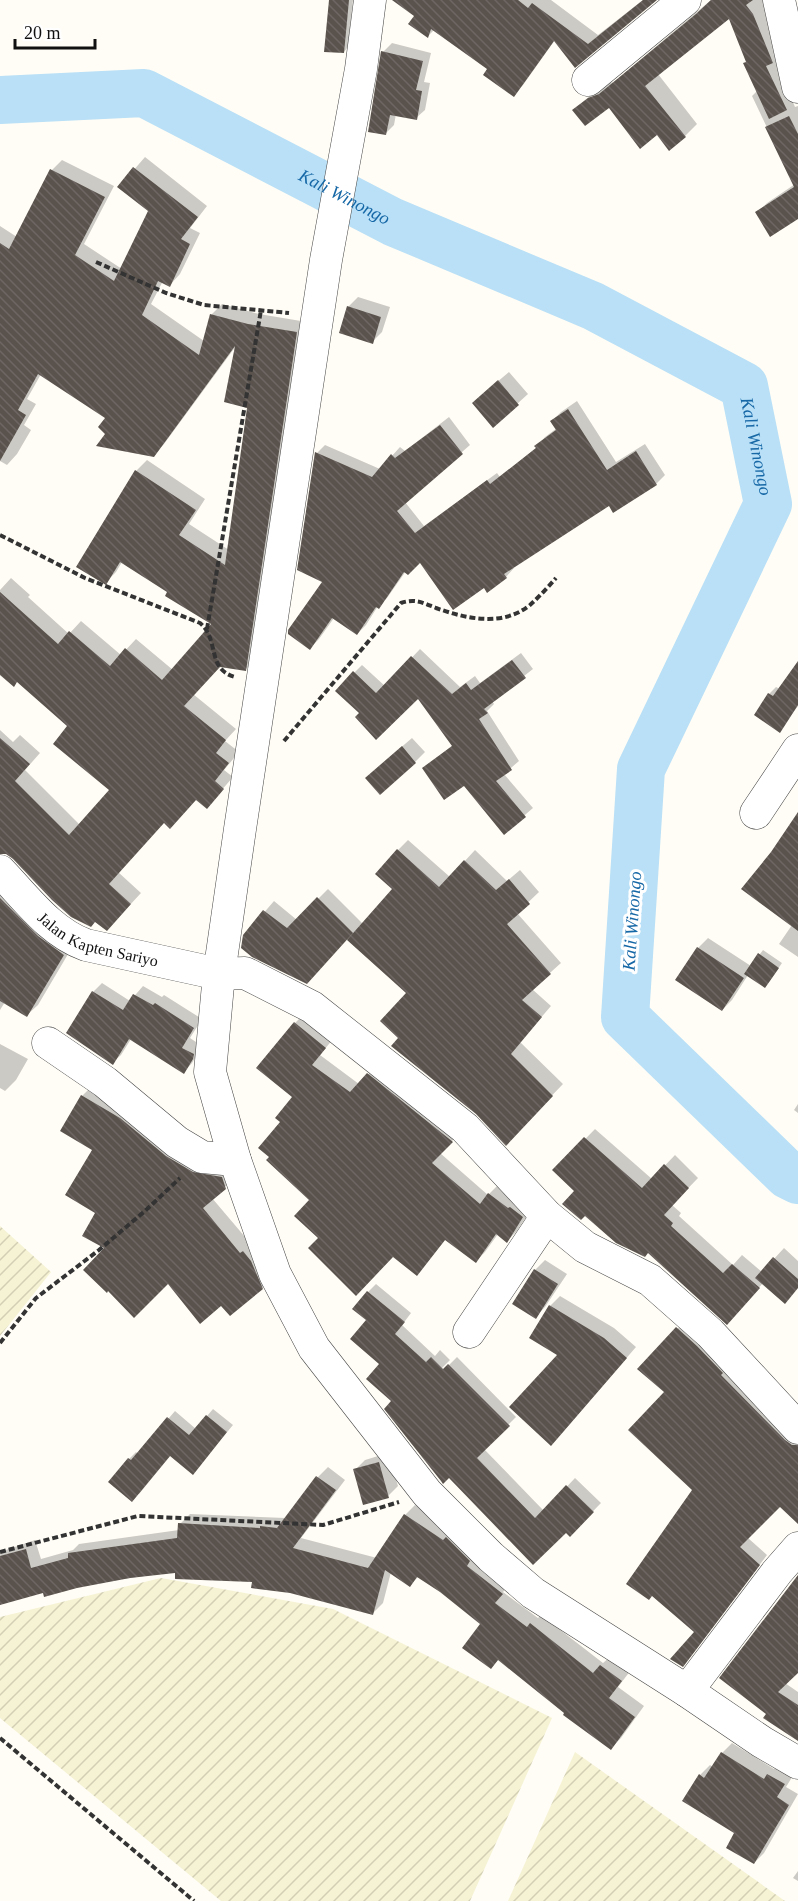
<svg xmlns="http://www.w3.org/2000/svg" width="798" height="1901" font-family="Georgia,serif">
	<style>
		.farmland { fill: url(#farmland-furrows) }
		.shadow { fill: #0003 }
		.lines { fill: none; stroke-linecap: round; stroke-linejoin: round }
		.river { stroke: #b9e0f7; stroke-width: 48 }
		.building { fill: url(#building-back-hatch) }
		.minor-casing { stroke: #444; stroke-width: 33 }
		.path { stroke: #333; stroke-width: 4; stroke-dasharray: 6 3; stroke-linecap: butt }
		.minor { stroke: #fff; stroke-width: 32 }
		.labels { text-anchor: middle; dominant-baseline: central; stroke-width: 6; stroke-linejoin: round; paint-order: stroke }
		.street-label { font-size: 16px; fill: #111; stroke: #fff }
		.water-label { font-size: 18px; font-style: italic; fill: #1768a6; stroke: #fff }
	</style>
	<defs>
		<pattern id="farmland-furrows" width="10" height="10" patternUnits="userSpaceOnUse" patternTransform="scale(1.5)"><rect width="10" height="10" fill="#f6f3d4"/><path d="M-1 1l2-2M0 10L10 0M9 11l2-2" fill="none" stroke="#d2cfb5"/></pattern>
		<pattern id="building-back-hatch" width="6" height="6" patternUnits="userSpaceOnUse" patternTransform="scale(1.5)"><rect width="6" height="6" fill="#5a524d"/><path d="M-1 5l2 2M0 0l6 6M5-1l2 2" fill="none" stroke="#6d6662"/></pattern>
	</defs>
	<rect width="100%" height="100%" fill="#fffdf5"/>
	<!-- farmland -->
	<path class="farmland" d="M0,1226L51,1272L0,1336Z
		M161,1578L333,1609L552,1718L470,1901H221L0,1718V1617Z
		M575,1752L785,1901H508Z"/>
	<!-- shadow -->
	<path class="shadow" d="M331,0H353L348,47L344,52Z
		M395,0H551L598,35L643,0H654L575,66L555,40L523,85L513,95L490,68L434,30L428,36L416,16Z
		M711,0H765L798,97L793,102L795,107L798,106V174L780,155L752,96L758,90L730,17L658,74L697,124L685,136L658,133L609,106L574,110L602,85L614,82Z
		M392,43L431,53L424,82L430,83L425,110L416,118L396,114L394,125L385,134L383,52Z
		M145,157L207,206L190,228L200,233L180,274L170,285L163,281L151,304L204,341L212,314L222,304L259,314L307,322L256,659L245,670L220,665L193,694L236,729L225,741L239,752L224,770L233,777L207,807L196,799L164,821L118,872L141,893L117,919L6,853L0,852V730L13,742L20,735L40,753L25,770L80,825L111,790L69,726L17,681L0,674V590L11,578L30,595L28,597L69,634L81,621L121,655L136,639L173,670L214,624L169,592L122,562L116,572L105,583L79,566L136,471L147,460L205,499L189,524L229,550L249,407L236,346L164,444L153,455L107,433V417L41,374L27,399L36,404L24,425L31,430L17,454L7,465L0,461V226L17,237L52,170L62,160L114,186L84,244L122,269L150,211L119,187Z
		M798,182V217L757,213L767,203Z
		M358,297L390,307L382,332L372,342L348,307Z
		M509,372L528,394L493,426L484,393Z
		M577,401L616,462L645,444L665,475L656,484L614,511L609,504L513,567L514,568L506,577L485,586L420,561L406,571L387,598L378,606L366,625L357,634L334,618L319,639L310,648L324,582L317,453L325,445L380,469L400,447L405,451L449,417L470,445L405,502L424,526L497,473L500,477L537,447L545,437L557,428L552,421L561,412Z
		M420,649L460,687L475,676L480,683L521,653L533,669L492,701L494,704L487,711L519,761L504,774L533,808L504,833L464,784L424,768L453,745L419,697L362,713L337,690L362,665L385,686Z
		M798,662V706L779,731L756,715L769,694L776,687L780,689Z
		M412,738L425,752L415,762L377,768Z
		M798,815V957L779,944L792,925L772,852Z
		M408,840L450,877L475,850L507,881L520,870L539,892L517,913L561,963L532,989L551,1006L520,1042L563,1084L516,1133L400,1038L408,993L347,939L244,936L274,901L297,920L328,889L363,924L394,889L398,850Z
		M0,876L74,944L38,1005L27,1015L5,1002L0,1010Z
		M708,938L751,966L763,950L782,963L769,982L748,975L732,1000L722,1010L698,948Z
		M102,983L130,1001L143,986L162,997L164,995L202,1019L190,1038L202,1046L192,1063L184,1072L131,1039L121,1055L112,1063L68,1033L93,992Z
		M304,1014L333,1039L320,1055L359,1084L377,1065L461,1132L440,1153L488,1195L498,1185L532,1208L516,1232L507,1241L498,1234L485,1252L476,1261L446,1239L417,1274L393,1256L320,1238L311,1200L282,1122L294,1096L295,1023Z
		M0,1044L28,1059L16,1080L5,1091L0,1088Z
		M91,1087L235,1178L212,1198L251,1244L271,1278L262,1288L221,1304L168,1282L107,1248L97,1212L94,1149L82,1096Z
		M798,1104V1113L794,1110Z
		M595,1129L652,1179L675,1155L698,1178L672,1205L681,1213L679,1216L733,1265L742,1255L762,1272L784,1248L798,1261V1287L763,1283L736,1314L648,1251L576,1191L555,1170Z
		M545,1260L567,1274L545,1307L535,1317V1270Z
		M376,1284L411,1313L402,1325L435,1356L440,1350L450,1360L442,1368L444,1370L457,1357L516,1417L484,1449L544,1511L575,1478L601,1503L570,1535L566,1531L533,1563L393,1401L368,1320V1292Z
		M560,1296L614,1328L636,1347L561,1434L559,1355L531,1337L550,1306Z
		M686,1320L798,1446V1522L780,1505L748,1538L767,1555L691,1656L682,1665L696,1632L694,1490L666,1392L639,1368Z
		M213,1409L233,1425L199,1466L171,1455L139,1494L110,1482L129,1459L136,1452L138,1454L175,1411L196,1429Z
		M388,1453L398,1486L388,1496L355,1470L365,1460Z
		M328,1467L345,1480L301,1538L377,1558L405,1515L415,1505L454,1531L511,1583L503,1592L538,1618L541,1615L603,1663L611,1656L631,1670L618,1687L644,1706L621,1738L611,1748L499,1659L491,1667L482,1623L419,1576L410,1585L391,1572L383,1603L373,1613L254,1581L177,1571L44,1591L0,1604V1552L35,1540L41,1559L73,1550L79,1544L179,1530L180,1524L190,1514L286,1518L318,1477Z
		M798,1578V1671L785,1683L798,1692V1731L765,1718Z
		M732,1743L774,1769L778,1765L794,1774L786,1787L798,1794L764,1853L754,1863L700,1775L710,1765L713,1767L722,1753Z
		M798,1871V1881L793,1878Z"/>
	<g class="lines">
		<!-- river -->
		<path class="river" id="s1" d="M0,100L144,93L393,222L593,306L744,386L768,504L641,769L625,1017L788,1175L798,1180"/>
	</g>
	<!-- building -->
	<path class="building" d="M329,0H349L344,53L324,52Z
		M392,0H518L528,8L532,3L588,44L643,0H657L575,68L554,41L514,97L483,75L487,69L431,29L428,38L408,24L414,16Z
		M711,0H753L746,5L753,14L773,63L766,66L787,110L769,119L743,63L746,62L729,19L645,86L686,137L669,151L657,135L640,149L609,108L585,126L572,110L588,98L599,94L696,14Z
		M381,51L423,61L416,90L422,91L417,120L390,115L386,135L368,132Z
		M789,116L798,134V219L770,237L755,212L794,187L765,127Z
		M133,167L198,217L181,239L190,244L170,287L158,281L142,315L199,355L210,314L248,324L297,332L246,671L220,667L184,706L226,740L216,753L229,763L215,781L224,789L207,809L196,800L170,829L164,823L109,884L131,904L107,931L95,922L91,927L71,917L52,900L13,859L6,854H0V738L30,764L15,781L69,835L109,790L53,744L67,726L17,682L14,687L0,675V592L58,644L69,631L110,666L125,648L162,680L211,624L165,596L167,592L120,562L106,585L76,567L135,470L196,510L179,535L225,565L247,408L224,402L235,346L154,457L96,446L105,434L98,427L105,418L38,374L18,410L26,415L0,461V243L9,249L50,169L105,197L75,255L114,281L148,211L117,187Z
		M347,306L381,317L373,344L339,333Z
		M498,380L519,405L493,428L472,403Z
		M568,409L607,470L636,451L657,485L613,513L609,506L504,574L507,578L487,593L484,588L453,610L420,563L408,575L404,572L379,609L376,607L357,635L332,618L310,650L288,634V630L322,582L297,570L315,452L372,477L391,454L395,458L440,425L463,454L397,511L415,533L487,480L490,484L536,448L534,446L556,430L550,421Z
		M411,656L452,694L466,683L471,690L512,660L526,678L484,709L488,713L479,719L512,770L496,781L526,817L504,835L464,786L444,800L422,768L452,746L418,699L376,740L355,717L359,713L335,691L353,671L376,693Z
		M798,661V705L780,733L754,715L768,693L773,696Z
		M402,746L416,763L380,795L365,778Z
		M798,812V931L741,889L771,852Z
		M397,849L439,887L464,860L496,890L509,879L530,904L507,924L551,974L522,1000L542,1017L511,1054L553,1096L506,1146L476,1114L391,1046L398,1038L380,1021L406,993L347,940L392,889L375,874Z
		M317,897L353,933L307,984L252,957L241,948L243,935L263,910L287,928Z
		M0,898L38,936L64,955L27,1017L0,1001Z
		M697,947L744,978L722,1011L675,980Z
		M758,953L779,968L765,988L744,974Z
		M92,991L123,1010L133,994L153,1005L155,1003L194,1028L182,1048L194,1054L193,1059L184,1074L129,1039L113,1065L66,1033Z
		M294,1022L326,1048L312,1065L350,1092L367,1073L453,1142L432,1163L480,1204L488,1193L508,1208L510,1207L523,1217L507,1243L496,1234L476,1263L445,1240L417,1276L393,1257L356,1296L308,1248L318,1238L294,1216L309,1200L266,1160L269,1157L258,1148L280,1122L275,1118L292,1097L256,1068Z
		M81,1095L120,1118L166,1156L193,1172L222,1177L226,1189L203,1208L240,1253L243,1251L251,1261L263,1289L230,1316L221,1306L200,1324L168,1284L134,1318L108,1291L107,1293L83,1270L104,1248L82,1236L95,1213L65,1195L92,1150L60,1131Z
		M584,1137L642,1188L664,1164L689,1188L664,1215L673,1223L671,1226L723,1273L732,1264L760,1288L727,1325L648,1253L645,1257L616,1243L585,1216L581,1220L562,1204L574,1191L552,1170Z
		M773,1257L798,1279V1288L785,1304L755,1278Z
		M534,1269L558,1284L536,1319L512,1304Z
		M367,1291L405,1322L395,1334L426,1362L431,1357L443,1369L448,1364L510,1426L477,1458L535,1518L566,1485L594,1512L570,1537L566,1533L533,1565L449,1478L443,1484L441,1481L384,1409L391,1401L366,1379L379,1364L350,1339L366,1320L352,1309Z
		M549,1305L604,1338L627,1358L551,1446L509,1407L557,1355L529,1338Z
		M676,1327L697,1346L723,1373L721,1375L785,1440L792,1445H798V1524L780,1507L740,1547L760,1565L683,1667L670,1659L694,1632L652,1596L649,1600L626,1584L692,1490L628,1430L664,1392L637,1369Z
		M206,1415L227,1432L193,1475L170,1456L132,1502L108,1482L128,1458L131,1460L167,1417L189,1435Z
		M379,1462L389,1498L363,1505L353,1469Z
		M316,1476L336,1490L293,1548L368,1568L404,1514L443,1540L446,1537L470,1561L467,1566L503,1594L495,1603L527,1627L530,1623L593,1673L600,1665L622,1681L609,1698L635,1717L611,1750L563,1715L564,1713L498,1660L491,1669L462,1648L480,1624L440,1592L417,1577L410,1587L385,1570L373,1615L290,1593L251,1588L252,1582L175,1579V1573L130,1578L77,1588L44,1597L43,1593L0,1605V1556L26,1549L31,1568L68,1558V1553L177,1538L178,1523L260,1528V1526L277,1528Z
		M798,1575V1673L778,1692L798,1705V1741L763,1718L766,1714L719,1678Z
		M721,1752L764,1779L767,1774L785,1784L777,1797L789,1805L754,1864L726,1848L734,1833L682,1801L699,1774L704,1778Z"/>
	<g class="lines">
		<!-- minor casing -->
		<g class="minor-casing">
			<g id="minor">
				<path d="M370,0L361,69L326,260L240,829L219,974L210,1072L235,1160L275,1274L314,1348L427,1493L491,1557L533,1593L687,1691L762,1742L798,1763"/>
				<path d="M779,0L798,87"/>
				<path d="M588,80L685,0"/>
				<path d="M756,813L798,750"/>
				<path id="s2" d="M0,871C26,898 50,932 86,945L219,974L245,973L312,1007L465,1128L547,1216L585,1247L650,1280L710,1333L798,1428"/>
				<path d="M48,1043L105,1082L177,1142L202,1157L235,1160"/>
				<path d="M469,1332L547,1216"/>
				<path d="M687,1691L777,1572L798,1548"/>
			</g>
		</g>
		<!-- path -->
		<path class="path" d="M96,262L166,293L204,305L289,313
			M0,535L85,578L200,623C220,640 206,669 235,677
			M207,629L261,310
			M284,741L401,603C416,598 423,603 436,608C467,619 503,627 530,605C539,597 548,587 556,578
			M0,1343L36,1298L99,1250L145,1211L180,1178
			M0,1552L138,1516L323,1525L399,1502
			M0,1738L194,1901"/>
		<!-- minor -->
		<use href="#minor" class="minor"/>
	</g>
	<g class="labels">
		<!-- street labels -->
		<g class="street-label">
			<text stroke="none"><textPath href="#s2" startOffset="124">Jalan Kapten Sariyo</textPath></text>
		</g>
		<!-- water labels -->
		<g class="water-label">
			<text stroke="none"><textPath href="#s1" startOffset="370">Kali Winongo</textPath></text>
			<text stroke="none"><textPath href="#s1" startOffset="874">Kali Winongo</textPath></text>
			<text transform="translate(632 921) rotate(-86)">Kali Winongo</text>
		</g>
	</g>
	<!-- scale -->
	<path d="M15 39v9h80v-9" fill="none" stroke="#111111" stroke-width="3"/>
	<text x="24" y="39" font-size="18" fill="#111111" stroke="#ffffff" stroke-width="4.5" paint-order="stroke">20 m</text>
</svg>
